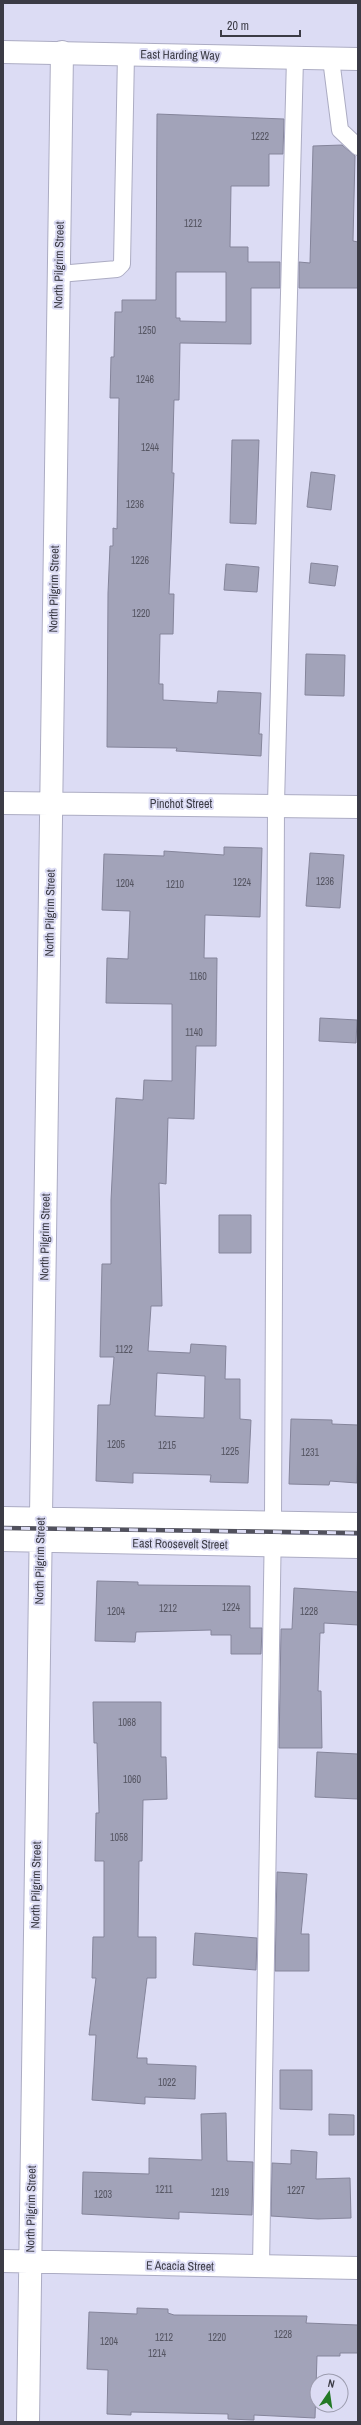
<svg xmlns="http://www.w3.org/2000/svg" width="361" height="2425" font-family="'Archivo Narrow',sans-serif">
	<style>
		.building { fill: #a2a3b9; stroke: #85859b; fill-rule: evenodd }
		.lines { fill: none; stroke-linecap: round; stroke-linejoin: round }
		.lane-casing { stroke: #acacc3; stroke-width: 18 }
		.street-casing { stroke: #acacc3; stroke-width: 24 }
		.secondary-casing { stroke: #acacc3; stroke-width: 24 }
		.lane { stroke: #fff; stroke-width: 16 }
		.street { stroke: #fff; stroke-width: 22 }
		.secondary { stroke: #fff; stroke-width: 22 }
		.rail-casing { stroke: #51515d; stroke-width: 4.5 }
		.rail { stroke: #dcdcf4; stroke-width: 3; stroke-dasharray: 9; stroke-linecap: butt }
		.labels { text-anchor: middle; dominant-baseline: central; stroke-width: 4; stroke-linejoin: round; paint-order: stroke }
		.number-label { font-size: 10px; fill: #555562 }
		.street-label { font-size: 12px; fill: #3b3b45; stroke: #dcdcf4 }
	</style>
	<rect width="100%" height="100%" fill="#dcdcf4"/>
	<!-- building -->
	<path class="building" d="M157,114L284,119L283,154H269V186H231L230,247H248V262H280V288H251V344L180,343L179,400H174L172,473H174L169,594H174L173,634H160L159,684H163V700L217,703L218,691L261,693L259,734H262L261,756L176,751L177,748L107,747L108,593L110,546H113V528L117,529L119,398H110L111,357H114L115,312H122V300H156ZM176,272H226V322L180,321V318H176Z
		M342,145L355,156L353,241L358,242V288H299V262L310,263L313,146Z
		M232,440H259L256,524L230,523Z
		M311,472L335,475L331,510L307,507Z
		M311,563L338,566L335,586L309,583Z
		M226,564L259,567L257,592L224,590Z
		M306,654L345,655L344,696L305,695Z
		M224,847L262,848L260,917L205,915L204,958H217L216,1046H196L194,1119L168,1118L166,1184L159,1183L162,1306H151L148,1351L190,1353L191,1344L226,1346L225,1379H240V1419L251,1420L248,1483L210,1482L211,1475L133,1473V1483L96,1481L98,1405H110L114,1357H100L102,1264H111V1200L116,1098L143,1100L144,1080L172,1081V1004L106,1003L107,958L128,959L130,911L102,910L104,854L164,856V851L224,855ZM157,1373L205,1376L204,1418L155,1416Z
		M310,853L344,855L340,908L306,906Z
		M320,1018L357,1020L356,1043L319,1041Z
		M219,1215H251V1253H219Z
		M291,1419L332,1420V1424L358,1425L357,1483L330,1481L329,1485L289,1484Z
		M97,1581L138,1582V1585L250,1586V1628H262L261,1654H231V1635H211V1630L136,1632L135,1642L95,1641Z
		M294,1588L358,1592V1625L324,1623V1633H320L318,1691H321L322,1748H279L281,1629H292Z
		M93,1702H161V1757H166L167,1799L143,1800L142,1861H139L138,1937H156V1978H147L137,2058H147V2064L196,2066L195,2099L145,2097V2104L92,2100L96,2035H89L96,1978H92L93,1937H104V1861H95L96,1813H99L97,1743H94Z
		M317,1752L358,1754V1799L315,1797Z
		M277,1872L307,1874L301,1934H309V1971H275Z
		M195,1933L257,1938L256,1970L193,1965Z
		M280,2070H312V2110L280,2109Z
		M226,2113L227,2161L253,2162L252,2215L179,2212V2219L82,2214L83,2172L149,2174V2158L202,2160L201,2114Z
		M329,2114L354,2115V2135H329Z
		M291,2150L317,2152L316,2179L350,2178L351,2218L318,2219L271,2216L272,2163L291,2164Z
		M137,2308L168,2309V2313L174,2315L307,2316L306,2323L358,2325V2353H340V2356H317L315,2418L254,2415V2420L228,2419V2414L131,2412V2415L107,2414L108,2370L87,2369L89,2312L137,2314Z"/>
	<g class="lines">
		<!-- lane casing -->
		<g class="lane-casing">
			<path id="lane" d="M331,59L340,130L358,147
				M59,274L117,269L122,264L126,54
				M261,2267L273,1522L276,804L295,58"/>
		</g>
		<!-- street casing -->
		<g class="street-casing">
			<path id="street" d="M3,803L358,807
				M3,1518L358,1524
				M3,1540L358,1547
				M3,2261L358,2268
				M28,2422L62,52"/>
		</g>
		<!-- secondary casing -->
		<g class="secondary-casing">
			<path id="secondary" d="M3,52L358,59"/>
		</g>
		<!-- lane -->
		<use href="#lane" class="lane"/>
		<!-- street -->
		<use href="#street" class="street"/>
		<!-- secondary -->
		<use href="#secondary" class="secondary"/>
		<!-- rail casing -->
		<g class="rail-casing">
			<path id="rail" d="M3,1528L358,1533"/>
		</g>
		<!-- rail -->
		<use href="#rail" class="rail"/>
	</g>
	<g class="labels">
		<!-- number labels -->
		<g class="number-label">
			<text x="260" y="136">1222</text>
			<text x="193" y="223">1212</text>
			<text x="147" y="330">1250</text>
			<text x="145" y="379">1246</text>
			<text x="150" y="447">1244</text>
			<text x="135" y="504">1236</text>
			<text x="140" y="560">1226</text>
			<text x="141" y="613">1220</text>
			<text x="325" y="881">1236</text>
			<text x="242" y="882">1224</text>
			<text x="125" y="883">1204</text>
			<text x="175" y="884">1210</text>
			<text x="198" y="976">1160</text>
			<text x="194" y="1032">1140</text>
			<text x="124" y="1349">1122</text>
			<text x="116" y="1444">1205</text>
			<text x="167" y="1445">1215</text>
			<text x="230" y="1451">1225</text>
			<text x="310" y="1452">1231</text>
			<text x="231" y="1607">1224</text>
			<text x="168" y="1608">1212</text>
			<text x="116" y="1611">1204</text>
			<text x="309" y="1611">1228</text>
			<text x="127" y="1722">1068</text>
			<text x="132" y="1779">1060</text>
			<text x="119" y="1837">1058</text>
			<text x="167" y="2082">1022</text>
			<text x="164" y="2189">1211</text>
			<text x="296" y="2190">1227</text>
			<text x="220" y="2192">1219</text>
			<text x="103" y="2194">1203</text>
			<text x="283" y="2334">1228</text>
			<text x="164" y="2337">1212</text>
			<text x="217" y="2337">1220</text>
			<text x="109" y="2341">1204</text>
			<text x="157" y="2353">1214</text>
		</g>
		<!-- street labels -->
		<g class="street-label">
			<text transform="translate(180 55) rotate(1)">East Harding Way</text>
			<text transform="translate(59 265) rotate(-89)">North Pilgrim Street</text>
			<text transform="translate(54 589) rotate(-89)">North Pilgrim Street</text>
			<text x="181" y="804">Pinchot Street</text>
			<text transform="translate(50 913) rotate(-89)">North Pilgrim Street</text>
			<text transform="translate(45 1237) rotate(-89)">North Pilgrim Street</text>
			<text transform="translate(180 1544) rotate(1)">East Roosevelt Street</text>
			<text transform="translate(40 1561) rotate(-89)">North Pilgrim Street</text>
			<text transform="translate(36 1885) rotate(-89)">North Pilgrim Street</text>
			<text transform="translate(31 2209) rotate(-89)">North Pilgrim Street</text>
			<text transform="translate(180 2266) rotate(1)">E Acacia Street</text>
		</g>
	</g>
	<!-- border -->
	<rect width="361" height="2425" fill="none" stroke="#3b3b45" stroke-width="8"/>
	<!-- north arrow -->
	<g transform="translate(329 2393) rotate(13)"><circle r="19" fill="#dcdcf4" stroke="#9c9cae"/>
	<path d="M0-3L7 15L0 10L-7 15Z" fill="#237925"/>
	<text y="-6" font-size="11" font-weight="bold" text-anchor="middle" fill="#3b3b45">N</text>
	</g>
	<!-- scale -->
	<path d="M221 30v6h79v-6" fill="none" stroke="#3b3b45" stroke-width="2"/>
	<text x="227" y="30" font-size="12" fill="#3b3b45" stroke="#dcdcf4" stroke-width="3" paint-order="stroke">20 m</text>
</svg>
